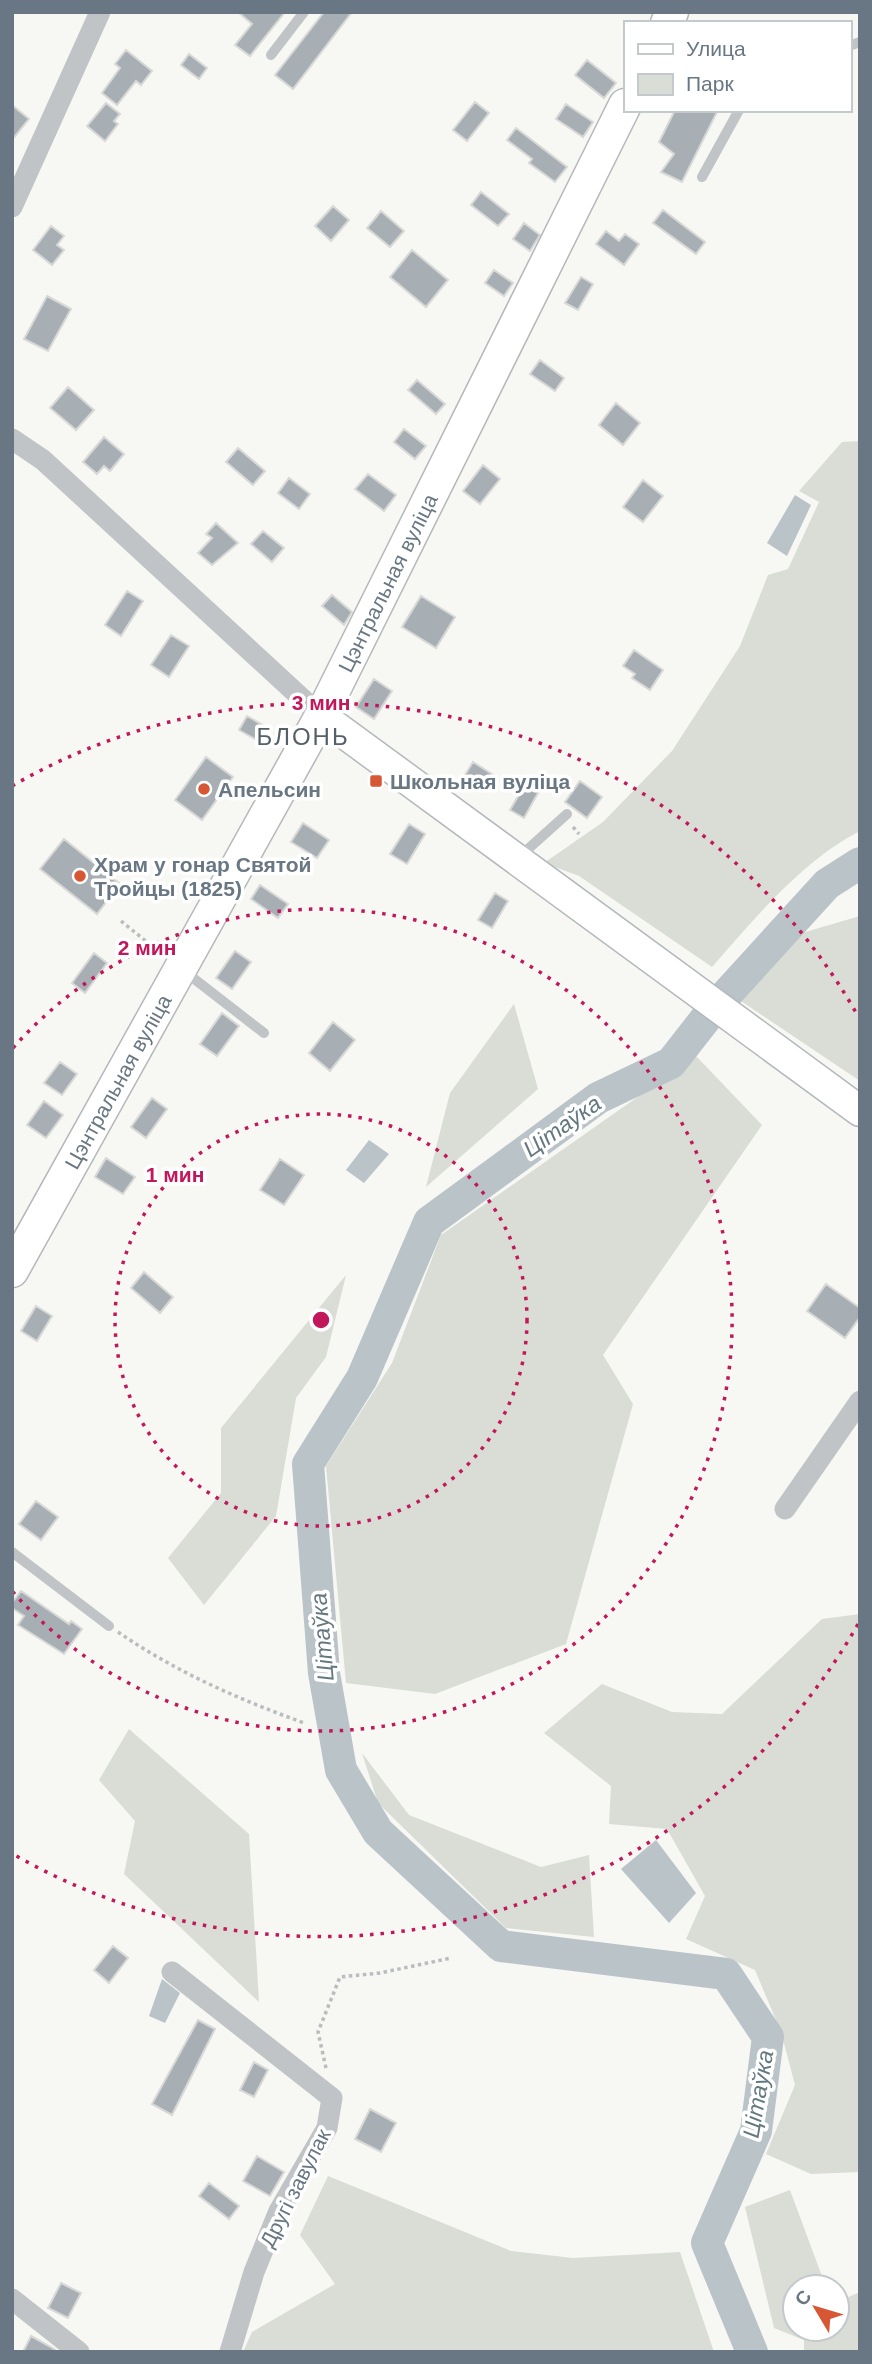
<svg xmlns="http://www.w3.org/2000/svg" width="872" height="2364" font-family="Arial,sans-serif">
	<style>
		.green { fill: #d9ddd5 }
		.water { fill: #bac4c8 }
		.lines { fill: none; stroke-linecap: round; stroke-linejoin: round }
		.river { stroke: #bac4c8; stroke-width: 32 }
		.building { fill: #a8afb4; stroke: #d8d8d6; stroke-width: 2 }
		.secondary-casing { stroke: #b3b8bc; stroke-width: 33 }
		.primary-casing { stroke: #b4b8bb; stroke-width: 35 }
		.path { stroke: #babdbf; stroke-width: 3.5; stroke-dasharray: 3.5 3.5; stroke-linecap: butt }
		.lane { stroke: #c0c4c7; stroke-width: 10 }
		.street { stroke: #c0c4c7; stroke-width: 21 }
		.secondary { stroke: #fff; stroke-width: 30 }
		.primary { stroke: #fff; stroke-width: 32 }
		.ring { fill: none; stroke: #c2185b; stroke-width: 3.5; stroke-dasharray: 3.5 7 }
		.poi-dot { fill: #d75634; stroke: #fff; stroke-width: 2.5 }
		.labels { text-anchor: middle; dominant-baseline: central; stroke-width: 7; stroke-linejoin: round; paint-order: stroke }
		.street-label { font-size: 21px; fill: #687783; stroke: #fff }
		.poi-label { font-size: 21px; font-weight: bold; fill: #687783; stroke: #fff; text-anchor: start }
		.water-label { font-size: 23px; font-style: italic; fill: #63787f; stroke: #fff }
		.quarter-label { font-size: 24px; letter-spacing: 2px; fill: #556069; stroke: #fff }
		.centre { fill: #c2185b; stroke: #fff; stroke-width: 3.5 }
		.ring-label { font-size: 21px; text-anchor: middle; font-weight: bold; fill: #c2185b; stroke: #fff; stroke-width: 7; stroke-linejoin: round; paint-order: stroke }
	</style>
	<rect width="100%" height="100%" fill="#f7f7f4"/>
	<!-- green -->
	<path class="green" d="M860,441V831C804,859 753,920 712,967L579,876L544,863L603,822L672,751L740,646L768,575L788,569L819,502L799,491L842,442Z
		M860,916V1081L738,999L795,935Z
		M514,1004L538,1089L426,1187L450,1093Z
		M696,1056L762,1125L603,1355L633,1404L566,1644L435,1694L346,1683L326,1466L392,1363L441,1235Z
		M346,1275L326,1357L296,1398L276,1516L204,1605L168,1558L221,1493V1428Z
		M860,1614V2172L811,2174L766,2154L795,2085L781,2032L755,1970L686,1939L705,1896L667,1829L609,1824L611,1786L544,1733L602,1684L672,1712L722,1714L822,1619Z
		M129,1729L249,1834L259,2002L124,1874L135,1821L99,1780Z
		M362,1753L409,1815L541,1867L589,1855L594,1937L506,1928L378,1803Z
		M328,2176L511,2251L573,2258L680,2252L714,2352H243L252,2332L335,2284L300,2235Z
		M790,2190L826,2287H795V2329H837V2302L860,2292V2352H804V2340L774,2328L745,2207Z"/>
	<!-- water -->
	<path class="water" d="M795,495L811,505L787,556L767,543Z
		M369,1140L389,1154L364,1183L346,1170Z
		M656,1840L696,1893L669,1923L621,1869Z
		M162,1979L180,1993L165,2023L149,2016Z"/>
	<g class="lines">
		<!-- river -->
		<path class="river" d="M752,2352L707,2243L756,2131L768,2037L726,1974L501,1946L378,1832L341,1770L324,1673L308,1464L362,1378L429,1222L598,1098L671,1063L714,1008L827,884L860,863"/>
	</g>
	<!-- building -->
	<path class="building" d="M238,12H285L250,56L235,45L252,24Z
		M324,12H352L293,89L275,75Z
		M126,50L152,71L141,85L136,81L117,105L102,93L120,68L115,64Z
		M189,54L207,68L199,79L181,65Z
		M587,60L616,83L604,98L575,75Z
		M475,102L489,113L467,141L453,130Z
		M106,103L120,114L114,121L118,124L105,141L87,126Z
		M566,104L593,122L583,137L556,119Z
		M12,105L29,119L12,140Z
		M675,110H718L682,182L661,172L674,154L659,142Z
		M516,128L567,167L555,182L529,163L532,159L507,140Z
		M481,192L509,214L498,226L471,205Z
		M333,206L349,220L331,241L315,226Z
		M663,210L705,242L696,254L653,223Z
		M381,211L404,231L390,247L367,228Z
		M524,223L540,235L530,251L513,239Z
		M51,226L64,236L57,245L64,250L52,265L33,250Z
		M606,231L619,241L625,234L639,244L624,265L596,244Z
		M412,250L448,280L426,307L390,277Z
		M494,270L513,283L504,296L485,283Z
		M581,277L593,284L578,310L565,303Z
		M47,296L71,309L48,351L24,339Z
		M540,360L564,378L555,391L530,374Z
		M417,380L445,404L436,414L408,390Z
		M68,387L94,410L76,430L50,408Z
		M616,403L640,423L623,445L599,425Z
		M404,429L426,446L415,459L394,442Z
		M104,437L124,454L110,471L104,466L97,474L83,462Z
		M238,448L265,471L253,485L226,462Z
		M483,465L500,479L480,504L463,491Z
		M368,474L396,495L384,511L355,489Z
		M289,478L310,494L299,509L278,493Z
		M643,480L663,496L643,522L623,507Z
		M216,523L238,543L212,565L198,553L212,538L206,534Z
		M263,531L284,548L272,562L251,544Z
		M127,591L143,601L121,636L105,625Z
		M332,595L352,612L344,625L322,606Z
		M421,596L455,617L436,648L402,627Z
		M171,635L189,646L169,677L151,665Z
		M634,650L663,670L650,690L632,678L635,674L623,666Z
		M374,679L392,691L374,719L356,707Z
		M247,716L268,728L260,742L239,730Z
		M206,757L233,777L202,820L175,800Z
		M473,762L495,776L486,789L465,775Z
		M530,776L543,784L524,818L510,810Z
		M580,781L602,797L587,818L565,802Z
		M303,823L329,840L317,858L291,842Z
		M409,824L425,834L407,864L390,854Z
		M64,839L120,884L97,914L40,869Z
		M260,885L288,904L278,918L251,899Z
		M495,893L508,901L492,928L478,920Z
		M235,951L251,962L232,989L216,978Z
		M94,953L107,963L85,993L72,983Z
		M222,1013L239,1026L217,1056L200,1044Z
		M333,1022L355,1040L330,1071L309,1053Z
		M60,1062L77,1074L62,1095L44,1083Z
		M152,1098L167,1109L146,1138L131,1127Z
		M44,1101L63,1115L46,1138L27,1125Z
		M106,1158L135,1177L123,1194L95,1177Z
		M280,1159L304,1175L284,1205L260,1190Z
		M144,1272L173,1297L160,1313L131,1288Z
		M826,1284L860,1308V1317L845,1338L807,1311Z
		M36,1306L52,1316L37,1341L21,1331Z
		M36,1501L58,1517L41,1540L19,1524Z
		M21,1591L69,1624L71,1621L82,1629L64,1654L18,1625L24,1616L12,1608V1603Z
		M113,1946L128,1958L109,1983L94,1970Z
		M198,2020L215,2029L172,2115L152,2104Z
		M254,2062L268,2070L254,2097L240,2090Z
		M370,2109L396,2123L381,2152L355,2139Z
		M257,2156L284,2172L270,2196L243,2181Z
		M209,2183L239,2206L229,2219L199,2196Z
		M61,2283L81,2293L68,2318L48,2308Z
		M31,2336L51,2347L58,2352H23Z"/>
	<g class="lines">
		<!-- secondary casing -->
		<g class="secondary-casing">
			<path id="secondary" d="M321,716L860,1111"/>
		</g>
		<!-- primary casing -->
		<g class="primary-casing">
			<g id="primary">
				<path d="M667,23L672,12"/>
				<path id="s1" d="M12,1271L321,716L625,105"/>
			</g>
		</g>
		<!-- path -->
		<path class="path" d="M573,827L579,834
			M121,921L163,955
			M118,1632C176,1672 238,1699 304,1723
			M326,2068L318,2032L340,1977L380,1973L451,1958"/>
		<!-- lane -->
		<path class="lane" d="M849,46L860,42
			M271,55L304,12
			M702,177L739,110
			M518,858L567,814
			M184,971L264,1033
			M12,1552L109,1626"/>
		<!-- street -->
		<path class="street" d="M12,207L100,12
			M12,439L43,460L321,716
			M785,1509L860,1401
			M172,1972L332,2098L327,2128L279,2211L254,2272L230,2352
			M12,2299L79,2352"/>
		<!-- secondary -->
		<use href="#secondary" class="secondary"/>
		<!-- primary -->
		<use href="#primary" class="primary"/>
	</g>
	<!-- distance rings -->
	<g class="ring">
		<circle cx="321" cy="1320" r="206"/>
		<path d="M13 1048A411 411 0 1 1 13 1592"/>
		<path d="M858 1624A617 617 0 0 1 13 1854M12 786A617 617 0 0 1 858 1016"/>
	</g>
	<!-- markers -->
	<g class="poi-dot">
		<rect x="369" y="774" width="14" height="14" rx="3.5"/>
		<circle cx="204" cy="789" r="7"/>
		<circle cx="80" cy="876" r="7"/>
	</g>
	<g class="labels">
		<!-- street labels -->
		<g class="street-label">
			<text stroke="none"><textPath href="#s1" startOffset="784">Цэнтральная вуліца</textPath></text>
			<text stroke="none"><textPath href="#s1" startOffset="217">Цэнтральная вуліца</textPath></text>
			<text transform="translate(295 2188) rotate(-63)">Другі завулак</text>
		</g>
		<!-- poi labels -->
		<g class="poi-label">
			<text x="390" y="781">Школьная вуліца</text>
			<text x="218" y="789">Апельсин</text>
			<text x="94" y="864">Храм у гонар Святой<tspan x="94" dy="24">Тройцы (1825)</tspan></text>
		</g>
		<!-- water labels -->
		<g class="water-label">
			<text transform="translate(562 1126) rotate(-35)">Цітаўка</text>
			<text transform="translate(322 1637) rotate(-95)">Цітаўка</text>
			<text transform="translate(758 2094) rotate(-80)">Цітаўка</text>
		</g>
		<!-- quarter labels -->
		<g class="quarter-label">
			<text x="303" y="736">БЛОНЬ</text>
		</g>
	</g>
	<circle cx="321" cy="1320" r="10" class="centre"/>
	<g class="ring-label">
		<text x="321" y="710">3 мин</text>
		<text x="147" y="955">2 мин</text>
		<text x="175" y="1182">1 мин</text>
	</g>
	<!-- border -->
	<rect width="872" height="2364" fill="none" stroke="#687783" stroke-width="28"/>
	<!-- legend -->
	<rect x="624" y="21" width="228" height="91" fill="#ffffff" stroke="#c3c9cd" stroke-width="2"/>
	<rect x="638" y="44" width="35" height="10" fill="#ffffff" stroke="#c3c9cd" stroke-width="2"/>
	<text x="686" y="56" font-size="21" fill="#687783">Улица</text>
	<rect x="638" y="74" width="35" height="21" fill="#d9ddd5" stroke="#c3c9cd" stroke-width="2"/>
	<text x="686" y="91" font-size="21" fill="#687783">Парк</text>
	<!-- north arrow -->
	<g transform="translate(816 2308) rotate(308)"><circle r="33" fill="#ffffff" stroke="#c3c9cd" stroke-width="2"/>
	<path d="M0-5L12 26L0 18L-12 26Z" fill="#d75634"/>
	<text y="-10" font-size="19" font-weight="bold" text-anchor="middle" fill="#687783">С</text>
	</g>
</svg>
